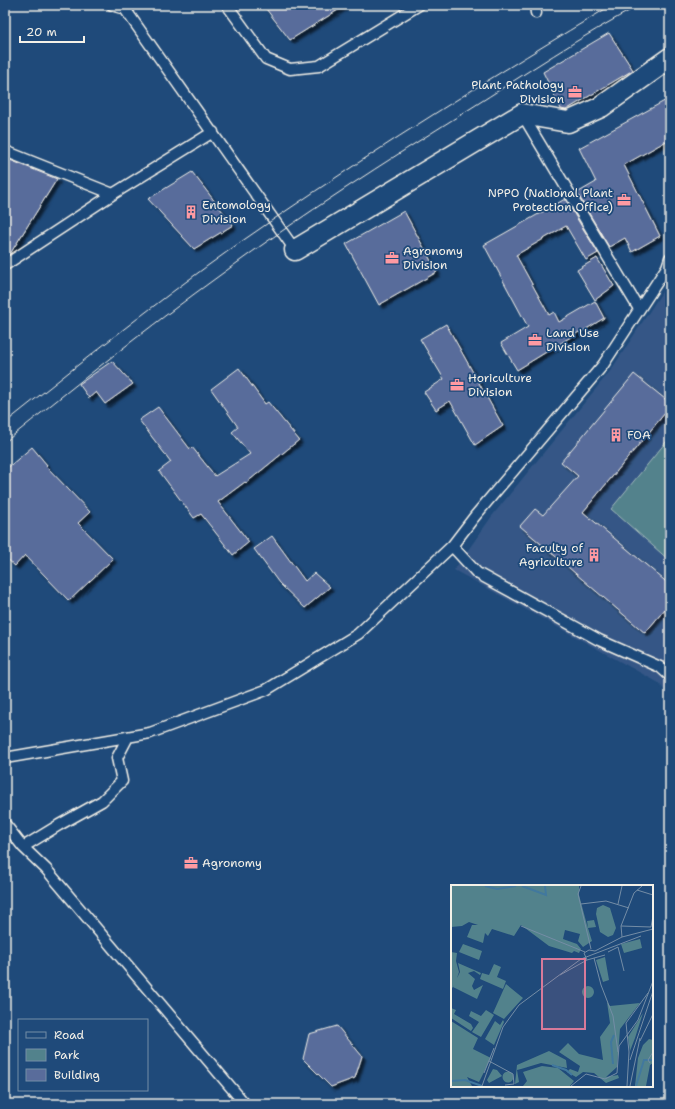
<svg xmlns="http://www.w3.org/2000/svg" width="675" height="1109" font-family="'Shantell Sans',sans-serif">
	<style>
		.built { fill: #345786 }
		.green { fill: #52828c; stroke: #a3baba }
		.building { fill: #596c9b; stroke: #f4f1e8; filter: url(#shadow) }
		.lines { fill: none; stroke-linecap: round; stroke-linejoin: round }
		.lane-casing { stroke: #f4f1e8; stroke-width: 13 }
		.street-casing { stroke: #f4f1e8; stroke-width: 23 }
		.lane { stroke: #1f4a7a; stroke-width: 10 }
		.street { stroke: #1f4a7a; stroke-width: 20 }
		.tram { stroke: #f4f1e8; stroke-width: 1 }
		.labels { text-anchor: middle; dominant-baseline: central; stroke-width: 3.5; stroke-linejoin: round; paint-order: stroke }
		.poi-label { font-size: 12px; fill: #f4f1e8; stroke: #1f4a7a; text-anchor: start }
		.inset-river { fill: none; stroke: #41789e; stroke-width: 2 }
		.inset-road { fill: none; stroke: #748da6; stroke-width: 1 }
		.view { fill: #d87a9a; fill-opacity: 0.15; stroke: #d87a9a; stroke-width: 2 }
		.inset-edge { fill: none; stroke: #f4f1e8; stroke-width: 2 }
	</style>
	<defs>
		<filter id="shadow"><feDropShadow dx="3.5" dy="3.5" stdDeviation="1" flood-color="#0009"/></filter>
	</defs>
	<rect width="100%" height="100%" fill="#1f4a7a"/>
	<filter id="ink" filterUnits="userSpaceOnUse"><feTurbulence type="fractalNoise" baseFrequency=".025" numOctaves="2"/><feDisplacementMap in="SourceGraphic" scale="8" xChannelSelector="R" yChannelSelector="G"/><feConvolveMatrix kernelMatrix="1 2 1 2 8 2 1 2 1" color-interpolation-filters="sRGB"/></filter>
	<g filter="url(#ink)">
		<!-- built -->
		<path class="built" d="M670,280V699L659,683L454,570L492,516L611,370Z"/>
		<!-- green -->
		<path class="green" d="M670,437V561L611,509Z"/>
		<!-- building -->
		<path class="building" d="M263,5H346L290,40Z
			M609,33L633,70L566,110L561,109L543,72Z
			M670,98V139L624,165L660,236L632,252L625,238L609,247L577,193L596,182L579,148Z
			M5,158L57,179L10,254L5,257Z
			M192,172L233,225L194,249L148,199Z
			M565,199L598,253L586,260L566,226L516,255L549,315L554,312L559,322L595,301L604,318L580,333L579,332L517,370L501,343L528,327L484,245Z
			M404,211L437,272L379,305L346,244Z
			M597,258L614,286L595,300L577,270Z
			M446,324L503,426L475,445L450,401L436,410L424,392L444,379L420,339Z
			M112,361L133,384L105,404L96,392L89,398L79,384Z
			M239,368L265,404L268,402L299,440L246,483L245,482L218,502L249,542L233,555L201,514L194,518L159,471L171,462L139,420L158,407L190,449L192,447L215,476L250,454L232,432L238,427L211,389Z
			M634,374L670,403V407L583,512L670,585V603L645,633L520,526L535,509L543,515L578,476L561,462Z
			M32,447L47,465L46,466L90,512L78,523L113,559L69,601L25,555L15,566L5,557V470Z
			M272,536L305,581L314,573L330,587L305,608L279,583L254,549Z
			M337,1026L362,1056L355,1078L331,1087L303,1059L309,1034Z"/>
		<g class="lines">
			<!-- lane casing -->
			<g class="lane-casing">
				<path id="lane" d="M112,5L125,9L132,5
					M227,5L266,59L290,69L319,66L419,5
					M535,5L536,13
					M125,9L295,250
					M522,114L639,309
					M5,151L113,194
					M5,265L113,194L213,132
					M452,546L477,573L599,640L660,667L670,676
					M5,758L150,733L266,690L358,634L452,546L475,516L603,365L667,267L670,258
					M5,824L23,847L46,869L245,1104
					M23,847L59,825L102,801L122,781L117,758L128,737"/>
			</g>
			<!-- street casing -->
			<g class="street-casing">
				<path id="street" d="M295,250L522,114L568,122L601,107L670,58"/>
			</g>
			<!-- lane -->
			<use href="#lane" class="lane"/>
			<!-- street -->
			<use href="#street" class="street"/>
			<!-- tram -->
			<path class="tram" d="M5,423C93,353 181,282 274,219C384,144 498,73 612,5
				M5,442C77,384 148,327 223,273C302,215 385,162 468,110C525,74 581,36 640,5"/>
		</g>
	</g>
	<!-- icons -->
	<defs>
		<g id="office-bare" transform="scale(1.08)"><path d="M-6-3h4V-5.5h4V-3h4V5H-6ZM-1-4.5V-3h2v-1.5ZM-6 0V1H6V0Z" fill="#ff9aa2" stroke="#1f4a7a" stroke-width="2.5" paint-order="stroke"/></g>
		<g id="building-bare" transform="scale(1.08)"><path d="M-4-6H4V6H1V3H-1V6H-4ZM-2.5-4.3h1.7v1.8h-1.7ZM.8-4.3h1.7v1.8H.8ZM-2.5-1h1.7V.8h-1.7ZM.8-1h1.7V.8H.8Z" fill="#ff9aa2" stroke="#1f4a7a" stroke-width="2.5" paint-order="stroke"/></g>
	</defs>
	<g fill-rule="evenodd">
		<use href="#office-bare" x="575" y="92"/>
		<use href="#office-bare" x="624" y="200"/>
		<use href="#building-bare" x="191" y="212"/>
		<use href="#office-bare" x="392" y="258"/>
		<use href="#office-bare" x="535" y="340"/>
		<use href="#office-bare" x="457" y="385"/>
		<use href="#building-bare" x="616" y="435"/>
		<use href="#building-bare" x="594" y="555"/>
		<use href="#office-bare" x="191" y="863"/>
	</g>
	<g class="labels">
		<!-- poi labels -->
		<g class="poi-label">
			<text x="564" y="85" text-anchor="end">Plant Pathology<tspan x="564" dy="14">Division</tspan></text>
			<text x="613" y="193" text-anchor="end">NPPO (National Plant<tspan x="613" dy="14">Protection Office)</tspan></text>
			<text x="202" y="205">Entomology<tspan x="202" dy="14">Division</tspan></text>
			<text x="403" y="251">Agronomy<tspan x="403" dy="14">Division</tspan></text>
			<text x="546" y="333">Land Use<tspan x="546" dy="14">Division</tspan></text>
			<text x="468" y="378">Horiculture<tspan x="468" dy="14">Division</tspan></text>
			<text x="627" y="435">FOA</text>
			<text x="583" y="548" text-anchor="end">Faculty of<tspan x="583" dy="14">Agriculture</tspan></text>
			<text x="202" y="863">Agronomy</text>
		</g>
	</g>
	<!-- overview -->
	<g transform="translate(451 885)">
		<rect width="202" height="202" fill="#1f4a7a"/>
		<path d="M0,1H128V10L136,40L137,43L136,36L143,35L145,42L137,43L141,56L132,62L127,56L129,49L114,45L112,54L126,59L130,64L128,68L123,66L121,68L98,61L70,40L63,51L41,44L37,51L34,48L32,58L16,52L21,40H27L18,37L11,41L0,42ZM152,20L159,23L165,43L162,50L157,52L149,47L145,29L146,23ZM189,54L191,63L173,68L170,59ZM12,59L31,66L28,75L8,67ZM0,67L6,68L5,76L8,87L6,93L9,87L7,78L30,88L29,90L23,86L17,88L24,94L21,101L23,105L32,100L26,114L2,102L3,100L0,105ZM154,72L158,95L152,97L145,75ZM43,79L50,82L46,92L55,96L52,104L29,94L31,88L38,90ZM55,99L72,113L53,134L42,128ZM131 107a6 6 0 1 1 12 0a6 6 0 1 1-12 0ZM156,117L159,121L189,118L169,144L166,182L155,192L167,190L168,193L155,198L143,188L132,187L125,192L116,187L119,184L127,187L129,181L108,167L117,158L128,169L152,175L149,152L159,138ZM0,123L5,125L3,129L20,139L22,143L20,146L0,133ZM35,125L43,130L30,152L21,147L28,137L18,131L20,126L30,131ZM192,128L184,153L179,166L177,152ZM52,135L53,137L43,160L34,154L44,136L49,140ZM0,136L27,153L22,164L40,173L28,197L16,192L21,201H26H0ZM198,154L202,155V178L199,180L195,201H184L187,173L192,160ZM98,166L115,175L116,183L90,178L70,184L66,185L68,197L64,199L66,180ZM91,181L107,183L123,196L119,201H72L76,196L72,187ZM42,184L46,185L51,191L38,198L36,195ZM51.5 192a5.5 5.5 0 1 1 11 0a5.5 5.5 0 1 1-11 0Z" fill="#52828c"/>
		<path class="inset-river" d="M34,1L46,4L65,1M71,1L95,10L94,1M162,179L160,157L163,150M101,180L115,185L121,190M0,196L14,195L31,201M185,201L193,175H202"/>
		<path class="inset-road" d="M130,1L127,9L140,64M186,5L202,10M130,19L155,16L178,23M167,19L171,1M70,41L134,67M170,41L200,42L202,31M171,52L170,41L183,8L191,1M157,67L167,62L173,86M143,73L150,100L162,131L167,167M136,75L133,68L138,65L144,66L171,52L202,44M109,90L136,75L154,70M189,156L202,129M179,175L202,106M38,176L62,189L63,199L54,200M199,178L197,175L202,167M33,188L43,163M31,201L52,142L68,120L130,74L190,51M120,201L135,189L154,194L166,188L168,161L187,135L202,96M176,201L178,167L175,138L197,108M179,201L189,153"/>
		<path class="view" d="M91,74H134V144H91Z"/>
		<rect width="202" height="202" class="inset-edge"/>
	</g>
	<!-- margin -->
	<rect width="675" height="1109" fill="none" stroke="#1f4a7a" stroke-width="20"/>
	<rect x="10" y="10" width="655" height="1089" fill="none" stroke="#f4f1e8" stroke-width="1.5" filter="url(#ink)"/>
	<!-- legend -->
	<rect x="18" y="1019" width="130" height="72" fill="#1f4a7a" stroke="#748da6"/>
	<rect x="26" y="1032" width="20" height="6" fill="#1f4a7a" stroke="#748da6"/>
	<text x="54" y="1039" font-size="12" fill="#f4f1e8">Road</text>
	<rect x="26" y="1049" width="20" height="12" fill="#52828c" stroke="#748da6"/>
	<text x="54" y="1059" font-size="12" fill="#f4f1e8">Park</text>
	<rect x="26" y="1069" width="20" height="12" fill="#596c9b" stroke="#748da6"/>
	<text x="54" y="1079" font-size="12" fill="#f4f1e8">Building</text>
	<!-- scale -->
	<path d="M20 36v6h64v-6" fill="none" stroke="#f4f1e8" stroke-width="2"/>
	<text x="26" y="36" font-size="12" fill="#f4f1e8" stroke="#1f4a7a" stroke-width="3" paint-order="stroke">20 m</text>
</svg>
